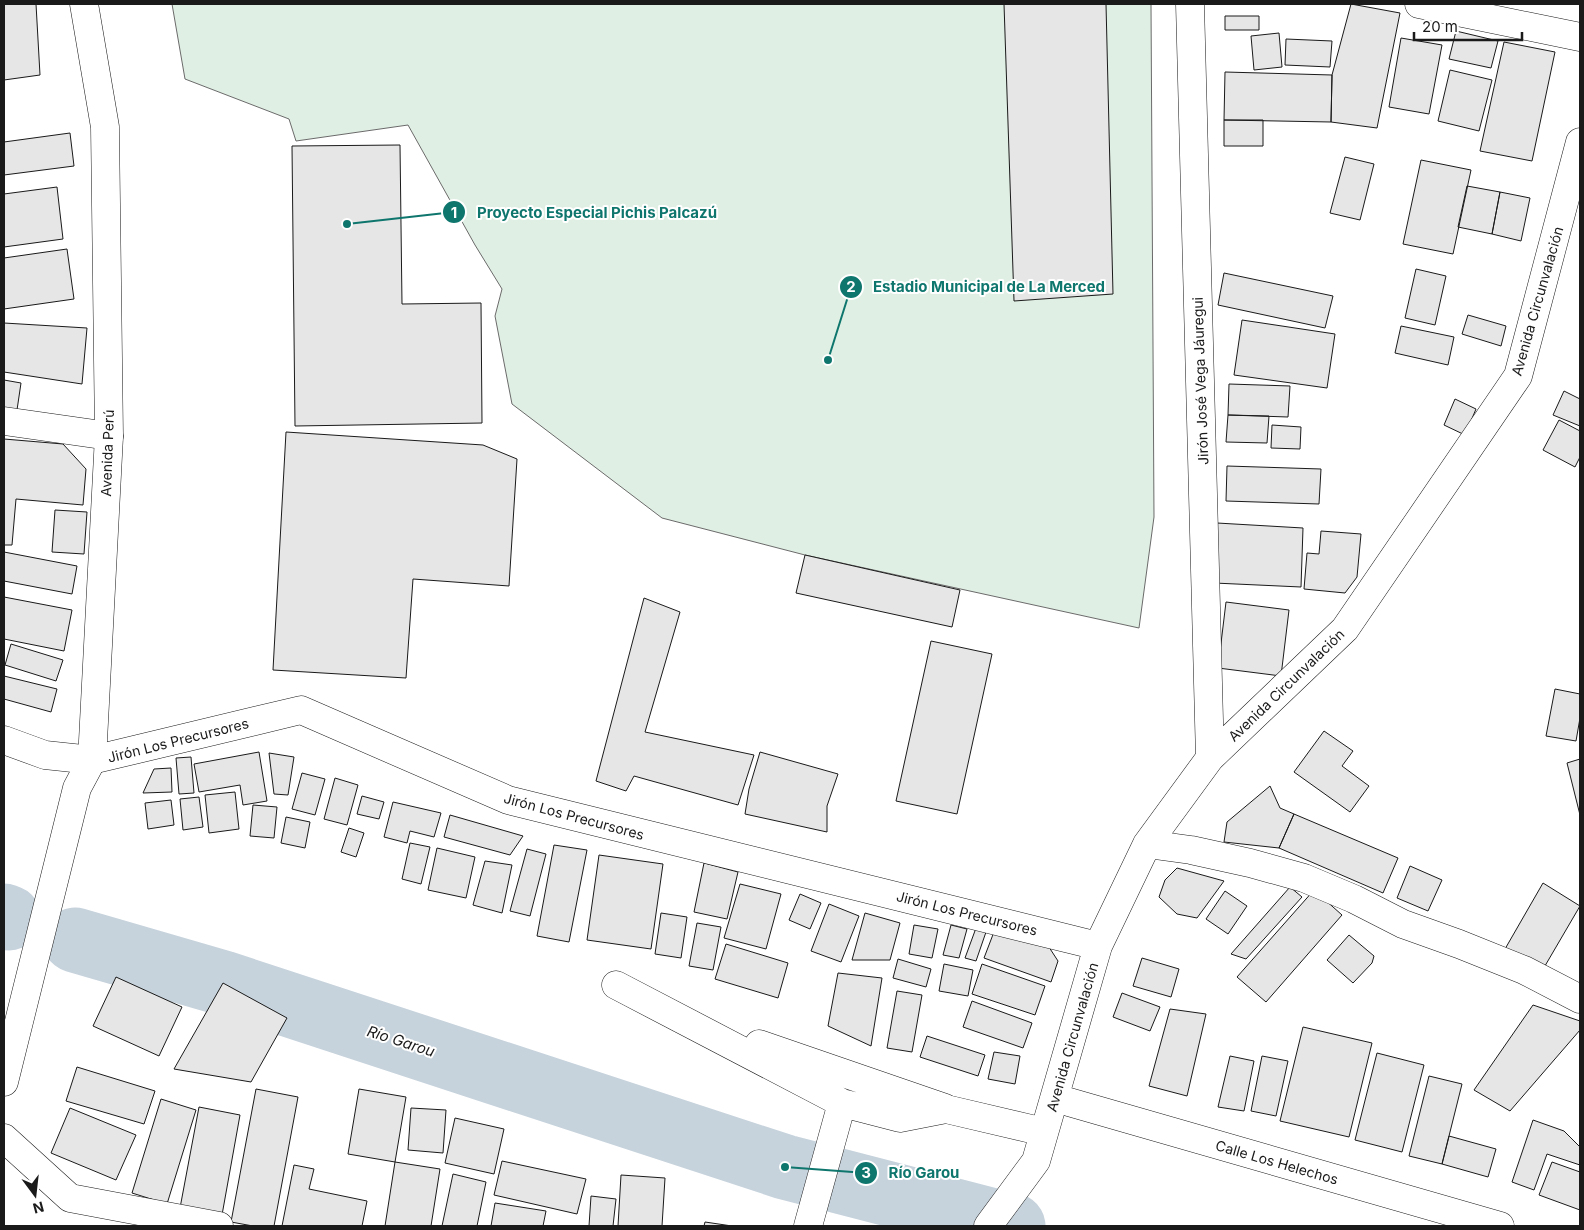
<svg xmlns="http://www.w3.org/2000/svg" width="1584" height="1230" font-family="Inter,sans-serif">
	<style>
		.green { fill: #e0efe3; stroke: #6a6a6a }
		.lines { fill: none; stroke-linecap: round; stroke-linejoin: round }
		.river { stroke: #c6d2dc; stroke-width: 65 }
		.building { fill: #e6e6e6; stroke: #1a1a1a }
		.minor-casing { stroke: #1a1a1a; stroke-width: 29 }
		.trunk-casing { stroke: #1a1a1a; stroke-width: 29 }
		.minor { stroke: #fff; stroke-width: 28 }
		.trunk { stroke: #fff; stroke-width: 28 }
		.labels { text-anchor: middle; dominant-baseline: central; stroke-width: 4; stroke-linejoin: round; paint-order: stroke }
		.street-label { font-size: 14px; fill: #1a1a1a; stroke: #fff }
		.water-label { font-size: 15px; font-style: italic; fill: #1a1a1a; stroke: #fff }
		.leader { fill: none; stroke: #0f766e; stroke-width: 2 }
		.callout-dot { fill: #0f766e; stroke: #fff; stroke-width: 2 }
		.mark-label { font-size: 15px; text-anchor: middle; font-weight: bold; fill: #fff }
		.callout-label { font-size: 15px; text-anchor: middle; font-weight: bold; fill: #0f766e; stroke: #fff; stroke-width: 4; stroke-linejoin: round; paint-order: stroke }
	</style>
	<rect width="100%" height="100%" fill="#fff"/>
	<!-- green -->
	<path class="green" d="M172,4H1151L1154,517L1139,628L805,555L662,518L512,404L495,316L502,289L475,245L408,125L296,141L289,119L185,79Z"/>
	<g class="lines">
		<!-- river -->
		<path class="river" d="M4,916L9,918
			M75,940L223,983L785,1167L1013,1226"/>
	</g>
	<!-- building -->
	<path class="building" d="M4,4H36L40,75L4,80Z
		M1004,4H1106L1113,294L1014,301Z
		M1351,4L1400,13L1377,128L1331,122L1332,75Z
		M1225,16H1259V30H1225Z
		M1456,31L1498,41L1491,68L1449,59Z
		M1279,33L1282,67L1254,70L1251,36Z
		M1401,38L1442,45L1429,114L1389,107Z
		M1286,39L1332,41L1330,67L1285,65Z
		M1504,42L1555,52L1532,161L1480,151Z
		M1450,70L1492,80L1479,131L1438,121Z
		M1225,72L1332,75L1331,122L1224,120Z
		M1224,120H1263V146H1224Z
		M70,133L74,166L4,175V142Z
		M400,145L402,304L481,303L482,423L295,426L292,146Z
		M1345,157L1374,164L1360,220L1330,213Z
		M1421,160L1471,170L1453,254L1403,244Z
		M1467,186L1500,192L1492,234L1458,227Z
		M57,187L63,239L4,247V194Z
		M1500,192L1530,198L1521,241L1492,234Z
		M67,249L74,299L4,309V258Z
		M1416,269L1446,276L1435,325L1405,318Z
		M1224,273L1333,296L1325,328L1218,305Z
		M1468,315L1506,326L1501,346L1462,334Z
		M1242,320L1335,334L1327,388L1234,375Z
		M4,323L87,328L82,384L4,372Z
		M1401,326L1454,337L1448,365L1395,353Z
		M4,380L21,383L17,410L4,409Z
		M1229,384L1290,386L1288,417L1228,415Z
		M1564,391L1580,399V426L1553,415Z
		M1455,399L1476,409L1465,435L1444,425Z
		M1228,415L1269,416L1267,443L1226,442Z
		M1559,420L1580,431V457L1575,467L1543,450Z
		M1272,425L1301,427L1300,449L1271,448Z
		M286,432L483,445L517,459L509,586L413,579L406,678L273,670Z
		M4,439L63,444L86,469L83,505L16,499L12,545H4Z
		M1227,466L1321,469L1319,504L1226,501Z
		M55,510L87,512L84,554L52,552Z
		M1217,523L1303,528L1301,587L1214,583Z
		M1321,531L1361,534L1357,577L1345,593L1304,589L1307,553L1319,554Z
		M4,552L77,566L72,594L4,581Z
		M805,555L960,590L952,627L796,593Z
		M4,597L72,610L64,651L4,639Z
		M644,598L680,612L645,732L754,755L738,805L634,776L626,791L596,781Z
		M1226,602L1289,610L1281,676L1218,668Z
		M931,641L992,654L957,814L896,801Z
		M11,644L63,660L56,681L5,665Z
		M4,676L57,689L51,712L4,699Z
		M1555,689L1580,694V718L1576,741L1546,736Z
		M1324,731L1353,751L1342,766L1369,786L1350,812L1294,772Z
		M259,752L267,801L243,805L240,785L199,792L194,764Z
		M760,752L838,774L827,806V832L745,814L749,789Z
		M269,753L294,757L288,795L274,794Z
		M191,757L194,793L179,794L176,758Z
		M1580,759V815L1567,763Z
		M171,768L172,792L143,793L154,769Z
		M302,773L325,779L315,815L292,809Z
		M335,778L358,785L347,825L324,819Z
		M1270,786L1280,808L1294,814L1279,848L1224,842L1227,822Z
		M235,792L239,829L209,833L205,795Z
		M362,796L384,802L379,819L357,814Z
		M199,797L203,827L183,830L180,799Z
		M171,800L174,825L148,829L145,803Z
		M393,802L441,813L434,837L410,831L407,843L384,837Z
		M253,805L277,807L274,838L250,836Z
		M1294,814L1398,858L1383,893L1279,848Z
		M450,815L523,836L510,855L444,837Z
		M286,817L310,822L305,848L281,843Z
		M349,828L364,833L356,857L341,852Z
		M410,843L430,847L421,884L402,879Z
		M554,845L587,850L569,942L537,936Z
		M437,848L475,857L466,898L428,890Z
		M527,849L546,854L530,916L510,911Z
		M599,855L663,864L651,949L587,940Z
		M485,861L512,865L502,913L473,905Z
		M704,863L738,872L727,919L694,912Z
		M1410,866L1442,880L1428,911L1397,898Z
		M1177,868L1224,881L1197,918L1177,914L1159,897L1165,880Z
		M1543,883L1580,906L1542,971L1505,949Z
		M740,884L781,894L766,949L724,938Z
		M1290,887L1302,897L1246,959L1231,954Z
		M1314,890L1342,915L1266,1002L1237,977Z
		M1225,891L1247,906L1228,934L1206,919Z
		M800,894L821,903L810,929L789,920Z
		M829,904L859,916L841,962L811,951Z
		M661,913L687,917L681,958L655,954Z
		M865,913L900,923L890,960H852Z
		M697,923L721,927L713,970L689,966Z
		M997,924L1045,941L1058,961L1051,982L984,958Z
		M914,925L938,929L932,958L909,954Z
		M951,925L967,929L959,958L943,955Z
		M976,928L986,932L976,961L965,958Z
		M1349,935L1374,956L1372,963L1353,983L1327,960Z
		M726,944L788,963L778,998L715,979Z
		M1142,958L1179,969L1171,997L1133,986Z
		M898,959L931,969L926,987L893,978Z
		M944,964L973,970L968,996L939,991Z
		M982,964L1045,986L1035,1015L972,994Z
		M838,973L882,978L871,1046L828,1026Z
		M116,977L182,1007L159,1056L93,1026Z
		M223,983L287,1018L251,1082L174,1069Z
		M897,991L922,995L912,1052L887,1048Z
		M1122,993L1160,1007L1150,1031L1113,1017Z
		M972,1001L1032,1023L1023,1048L963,1027Z
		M1533,1005L1580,1021V1030L1510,1111L1474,1090Z
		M1170,1009L1206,1014L1187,1096L1149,1086Z
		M1303,1027L1372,1043L1349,1137L1280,1121Z
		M927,1036L985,1055L978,1076L920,1057Z
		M994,1052L1020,1056L1015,1084L988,1079Z
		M1377,1053L1424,1065L1402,1152L1355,1140Z
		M1230,1056L1254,1061L1244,1111L1218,1107Z
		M1262,1056L1288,1061L1276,1116L1251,1111Z
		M77,1067L155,1091L144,1124L66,1101Z
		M1429,1076L1462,1084L1442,1164L1409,1156Z
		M256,1089L298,1097L274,1226H253L231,1222Z
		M359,1089L406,1097L395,1162L348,1154Z
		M161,1099L196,1110L167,1204L132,1193Z
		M199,1107L240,1115L222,1215L180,1208Z
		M70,1108L136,1135L116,1180L51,1153Z
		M411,1108L446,1110L443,1153L408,1150Z
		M455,1118L504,1129L494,1174L445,1163Z
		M1533,1120L1564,1131L1580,1147V1165L1547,1154L1534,1190L1512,1182Z
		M1449,1136L1496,1149L1488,1177L1442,1164Z
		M502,1161L586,1179L577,1214L494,1195Z
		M395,1162L440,1169L431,1226H385Z
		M1552,1162L1580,1172V1210L1539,1195Z
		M294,1165L314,1169L309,1189L367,1201L362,1226H282Z
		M453,1174L486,1182L477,1226H442Z
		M621,1175L665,1178L662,1226H618Z
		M591,1196L616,1199L613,1226H589Z
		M495,1203L546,1211L543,1226H491Z
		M705,1222L732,1226H704Z"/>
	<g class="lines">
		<!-- minor casing -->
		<g class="minor-casing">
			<path id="minor" d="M1190,4L1210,758
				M1419,4L1580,37
				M4,421L109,436
				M4,740L45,755L92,760L301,710L508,800L1098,946
				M1147,844L1191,850L1250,863L1304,878L1354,899L1403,924L1459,944L1524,970L1580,999
				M616,985L842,1103L900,1118L946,1109L1044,1132
				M759,1044L945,1108
				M1055,1098L1500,1226
				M4,1138L70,1198L219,1226
				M808,1226L842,1103
				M988,1226L1036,1161L1098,946L1147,844L1210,758L1345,629L1518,376L1580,142"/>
		</g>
		<!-- trunk casing -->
		<g class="trunk-casing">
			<path id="trunk" d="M4,1082L77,788L92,760L109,436L105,127L84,4"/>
		</g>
		<!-- minor -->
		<use href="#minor" class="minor"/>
		<!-- trunk -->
		<use href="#trunk" class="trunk"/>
	</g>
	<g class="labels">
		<!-- street labels -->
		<g class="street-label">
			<text transform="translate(1537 301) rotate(-74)">Avenida Circunvalación</text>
			<text transform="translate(1200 381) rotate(-92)">Jirón José Vega Jáuregui</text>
			<text transform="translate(107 453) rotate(-88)">Avenida Perú</text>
			<text transform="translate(1286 685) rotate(-44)">Avenida Circunvalación</text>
			<text transform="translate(178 740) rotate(-14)">Jirón Los Precursores</text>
			<text transform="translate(574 816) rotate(15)">Jirón Los Precursores</text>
			<text transform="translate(967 913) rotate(14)">Jirón Los Precursores</text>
			<text transform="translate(1072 1037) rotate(-74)">Avenida Circunvalación</text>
			<text transform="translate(1277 1162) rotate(16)">Calle Los Helechos</text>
		</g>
		<!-- water labels -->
		<g class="water-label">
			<text transform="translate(401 1041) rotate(18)">Río Garou</text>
		</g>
	</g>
	<!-- callouts -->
	<path class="leader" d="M347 224L454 212M828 360L851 287M785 1167L866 1173"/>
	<g class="callout-dot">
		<circle cx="347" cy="224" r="5"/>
		<circle cx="828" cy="360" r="5"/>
		<circle cx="785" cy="1167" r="5"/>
		<circle cx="454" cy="212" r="12"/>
		<circle cx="851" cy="287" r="12"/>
		<circle cx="866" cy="1173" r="12"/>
	</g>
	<g class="mark-label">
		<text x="454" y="218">1</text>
		<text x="851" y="292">2</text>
		<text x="866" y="1178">3</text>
	</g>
	<g class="callout-label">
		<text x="597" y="218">Proyecto Especial Pichis Palcazú</text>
		<text x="989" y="292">Estadio Municipal de La Merced</text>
		<text x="924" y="1178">Río Garou</text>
	</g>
	<!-- border -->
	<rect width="1584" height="1230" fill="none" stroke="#1a1a1a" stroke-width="10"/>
	<!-- north arrow -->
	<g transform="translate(35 1195) rotate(165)" stroke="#ffffff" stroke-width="4" paint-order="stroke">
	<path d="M0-4L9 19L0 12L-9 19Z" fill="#1a1a1a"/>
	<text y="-8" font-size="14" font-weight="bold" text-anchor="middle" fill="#1a1a1a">N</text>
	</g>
	<!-- scale -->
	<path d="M1414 32v8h108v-8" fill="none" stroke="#1a1a1a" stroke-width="2.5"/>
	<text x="1422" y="32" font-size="15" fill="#1a1a1a" stroke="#ffffff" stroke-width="4" paint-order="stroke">20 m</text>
</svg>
